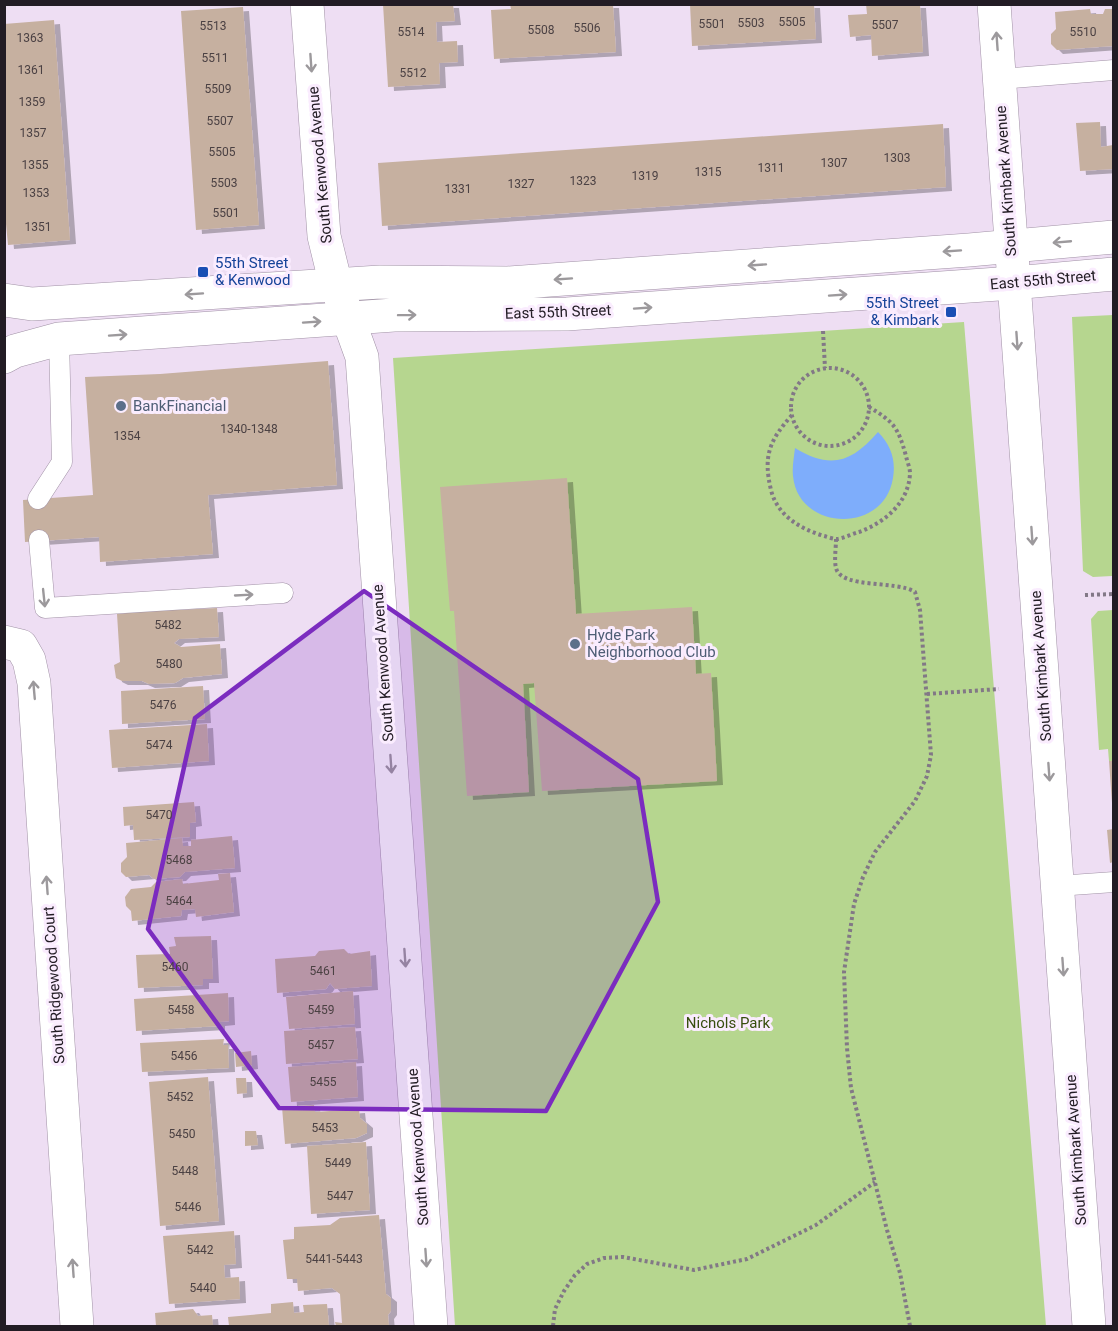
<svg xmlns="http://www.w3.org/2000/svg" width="1118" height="1331" font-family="Roboto,sans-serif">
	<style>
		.green { fill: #b6d68f }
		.water { fill: #7eadfb }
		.building { fill: #c6b0a0; filter: url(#shadow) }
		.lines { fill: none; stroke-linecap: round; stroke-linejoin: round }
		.service-casing { stroke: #a192a6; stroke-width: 21 }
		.minor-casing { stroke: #a192a6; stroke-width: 34 }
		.tertiary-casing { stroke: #a192a6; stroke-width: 34 }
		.path { stroke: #827886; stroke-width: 4; stroke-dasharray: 3 3; stroke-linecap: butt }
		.service { stroke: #fff; stroke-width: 20 }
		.minor { stroke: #fff; stroke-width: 33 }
		.tertiary { stroke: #fff; stroke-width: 33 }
		.oneway { stroke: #9c999c }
		.marked { fill: #7b2cbf; fill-opacity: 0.2; stroke: #7b2cbf; stroke-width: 4.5; stroke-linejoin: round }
		.transit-dot { fill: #1a4fb4; stroke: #faecfe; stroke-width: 2 }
		.service-dot { fill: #5c6f8a; stroke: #faecfe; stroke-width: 2 }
		.labels { text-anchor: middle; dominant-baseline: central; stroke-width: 6; stroke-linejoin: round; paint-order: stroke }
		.number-label { font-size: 12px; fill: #4b4143 }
		.street-label { font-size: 15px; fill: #221c24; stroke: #faecfe }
		.transit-label { font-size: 15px; fill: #164399; stroke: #faecfe; text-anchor: start }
		.service-label { font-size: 15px; fill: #4e5e75; stroke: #faecfe; text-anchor: start }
		.park-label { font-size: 15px; fill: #374e0e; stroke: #faecfe }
	</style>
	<defs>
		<filter id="shadow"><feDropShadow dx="6" dy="4" stdDeviation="0" flood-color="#0004"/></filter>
	</defs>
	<rect width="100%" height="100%" fill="#eedef3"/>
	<!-- green -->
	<path class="green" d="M1113,315H1114L1113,589L1112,576L1093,577L1083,571L1072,317Z
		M964,322L1046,1326H455L393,358Z
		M1113,610V761H1109L1108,749L1099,750L1091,619L1098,611Z"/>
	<!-- water -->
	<path class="water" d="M878,432C891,445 896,460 893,478C884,535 798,531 793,476C792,467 794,457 795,448C831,470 852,462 878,432Z"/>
	<!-- building -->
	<path class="building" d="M383,4H453L455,21L436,22L437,42L457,41L458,62L439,63L440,84L388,87Z
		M510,4H613L616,52L494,59L491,10L511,9Z
		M690,4H814L816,39L692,46Z
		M866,4H920L923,52L872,56L871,35L850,37L848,15L867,14Z
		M243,7L259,225L196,230L181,11Z
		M1090,9L1091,14H1103L1105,9H1113V46L1057,50L1051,44V34L1056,29L1055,12Z
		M54,20L70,240L8,245L4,203V24Z
		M1100,122L1101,147L1113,145V169L1080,171L1076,123Z
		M943,124L946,187L382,226L378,163Z
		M328,361L337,485L208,495L213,554L100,562L99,537L25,542L23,500L93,495L85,377L160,374Z
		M567,478L576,614L692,607L696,674L711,673L717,781L542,791L534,683L523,684L529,792L467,796L454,611H450L440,487Z
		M169,605L176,610L217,608L219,637L179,639L174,643L181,647L220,644L222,674L183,678L175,683L149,684L142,681H122L116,678L114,665L120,662L117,614L136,612L144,606Z
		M203,686L205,719L122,724L121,691Z
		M207,724L209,761L112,768L109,730Z
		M1109,761H1113V803H1112Z
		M194,802L196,822L190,823V837L134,840L133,825L124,826L123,807Z
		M1113,829V862L1110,863L1107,830Z
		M232,836L235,868L185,872L180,877L154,879L149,875L126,877L121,872V863L127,857L126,843L182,838L183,846H191V840Z
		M230,873L234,912L196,917L195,909L182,910L181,916L132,921L131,911L126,906L125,897L131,889L151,887L156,882L182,879L183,884L219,880L218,874Z
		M211,936L213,979H203V985L138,988L136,955L170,954L169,947L176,946L174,937Z
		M344,949L349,954L370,951L372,986L335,989L330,983L326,989L277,993L275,959L315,956L319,951Z
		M353,991L355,1024L289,1029L286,997Z
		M228,993L229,1021L219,1022V1026L136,1031L134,999Z
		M355,1027L358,1059L286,1064L284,1031Z
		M224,1039L223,1045H228L229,1068L142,1072L140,1043Z
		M251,1051L252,1065L236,1067L235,1053Z
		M356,1062L358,1097L291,1102L288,1067Z
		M208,1077L219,1221L160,1226L149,1082Z
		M236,1078H246L247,1093L237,1094Z
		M314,1105L315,1112L359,1109L360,1118L367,1124V1133L356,1138L285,1144L282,1107Z
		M245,1131H256L258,1145L245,1146Z
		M366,1142L370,1210L311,1214L307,1146Z
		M379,1215L386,1294L391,1298V1311L388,1315L389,1326H336L335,1322L342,1323L340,1294L332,1288L298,1291L297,1279H287L283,1240L294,1239V1227L330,1225L340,1218Z
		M234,1231L236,1264L224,1265L225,1278L239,1277L240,1299L169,1304L163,1236Z
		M293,1302L294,1313L304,1312L303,1305L327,1304L329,1326H229L228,1317L271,1313V1304Z
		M193,1309L198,1316L212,1315L213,1326H156L155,1313Z"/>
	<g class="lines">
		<!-- service casing -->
		<g class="service-casing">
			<path id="service" d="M1000,79L1114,70
				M38,499L62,462L59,339
				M39,540L45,608L283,593
				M1057,886L1114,882"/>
		</g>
		<!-- minor casing -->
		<g class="minor-casing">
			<path id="minor" d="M307,4L324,236L336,285L362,357L431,1326
				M994,4L1089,1326
				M4,642L21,646L29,660L34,683L77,1326"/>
		</g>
		<!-- tertiary casing -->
		<g class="tertiary-casing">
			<path id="tertiary" d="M4,300L32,304L380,282L508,283L969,250L1114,237
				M4,357L15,351L59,339L394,315L567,314L1013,283L1114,274"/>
		</g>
		<!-- path -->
		<path class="path" d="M823,331L825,368
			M791 407a39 39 0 1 1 78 0a39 39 0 1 1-78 0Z
			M792,415C769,441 763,456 771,490C777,515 800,529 824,536C828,537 833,539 837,539C844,538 852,534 859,532C884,523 909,503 910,473C910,468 907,461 906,456C898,427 894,422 869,407
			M836,539C836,548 834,560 836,568C841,589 896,580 915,592L920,610L931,755L927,776L915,801L875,852L863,877L854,904L844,972L847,1048L851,1088L887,1230L900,1273L910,1326
			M1085,595L1114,594
			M927,694L999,689
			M553,1326L555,1309L564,1291L575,1275L587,1264L604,1258L623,1257L694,1270L747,1259L816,1225L875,1182"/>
		<!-- service -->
		<use href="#service" class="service"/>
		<!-- minor -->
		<use href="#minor" class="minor"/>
		<!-- tertiary -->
		<use href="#tertiary" class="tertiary"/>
	</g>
	<!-- one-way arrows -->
	<defs><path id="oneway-shaft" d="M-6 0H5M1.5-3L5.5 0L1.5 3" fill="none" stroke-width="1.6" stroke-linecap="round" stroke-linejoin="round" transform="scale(1.5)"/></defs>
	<g class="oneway">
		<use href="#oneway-shaft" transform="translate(997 41) rotate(-94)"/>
		<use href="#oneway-shaft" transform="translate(311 63) rotate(86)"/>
		<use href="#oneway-shaft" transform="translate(1062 242) rotate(175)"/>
		<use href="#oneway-shaft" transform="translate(952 251) rotate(176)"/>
		<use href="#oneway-shaft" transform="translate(757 265) rotate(176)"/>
		<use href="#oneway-shaft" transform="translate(563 279) rotate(176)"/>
		<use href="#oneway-shaft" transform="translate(194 294) rotate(176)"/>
		<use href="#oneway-shaft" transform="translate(838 295) rotate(-4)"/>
		<use href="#oneway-shaft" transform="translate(643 308) rotate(-4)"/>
		<use href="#oneway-shaft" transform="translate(407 315) rotate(-1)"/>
		<use href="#oneway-shaft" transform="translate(312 322) rotate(-4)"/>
		<use href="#oneway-shaft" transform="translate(118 335) rotate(-4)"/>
		<use href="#oneway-shaft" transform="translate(1017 341) rotate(86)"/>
		<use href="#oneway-shaft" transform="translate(1032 536) rotate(86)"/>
		<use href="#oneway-shaft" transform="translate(244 595) rotate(-3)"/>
		<use href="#oneway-shaft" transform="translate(44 598) rotate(84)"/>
		<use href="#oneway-shaft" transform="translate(34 690) rotate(-95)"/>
		<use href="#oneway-shaft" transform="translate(391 764) rotate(86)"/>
		<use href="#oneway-shaft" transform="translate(1049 772) rotate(86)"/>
		<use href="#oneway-shaft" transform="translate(47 885) rotate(-94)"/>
		<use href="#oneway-shaft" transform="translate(405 958) rotate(86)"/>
		<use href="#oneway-shaft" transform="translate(1063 967) rotate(86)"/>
		<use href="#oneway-shaft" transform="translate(426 1258) rotate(86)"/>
		<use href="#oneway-shaft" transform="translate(73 1268) rotate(-94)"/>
	</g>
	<!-- marked area -->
	<path class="marked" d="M364,591L638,779L658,902L546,1111L279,1108L148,929L195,718Z"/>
	<!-- markers -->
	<g class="transit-dot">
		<rect x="197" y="266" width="12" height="12" rx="3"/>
		<rect x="945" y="306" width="12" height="12" rx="3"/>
	</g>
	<g class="service-dot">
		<circle cx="121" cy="406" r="6"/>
		<circle cx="575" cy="644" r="6"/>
	</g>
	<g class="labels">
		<!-- number labels -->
		<g class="number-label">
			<text x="792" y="22">5505</text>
			<text x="751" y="23">5503</text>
			<text x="712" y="24">5501</text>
			<text x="885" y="25">5507</text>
			<text x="213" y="26">5513</text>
			<text x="587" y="28">5506</text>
			<text x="541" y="30">5508</text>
			<text x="411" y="32">5514</text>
			<text x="1083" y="32">5510</text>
			<text x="30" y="38">1363</text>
			<text x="215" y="58">5511</text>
			<text x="31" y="70">1361</text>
			<text x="413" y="73">5512</text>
			<text x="218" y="89">5509</text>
			<text x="32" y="102">1359</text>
			<text x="220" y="121">5507</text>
			<text x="33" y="133">1357</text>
			<text x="222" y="152">5505</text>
			<text x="897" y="158">1303</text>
			<text x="834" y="163">1307</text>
			<text x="35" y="165">1355</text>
			<text x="771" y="168">1311</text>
			<text x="708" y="172">1315</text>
			<text x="645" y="176">1319</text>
			<text x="583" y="181">1323</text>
			<text x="224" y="183">5503</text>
			<text x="521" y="184">1327</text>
			<text x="458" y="189">1331</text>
			<text x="36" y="193">1353</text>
			<text x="226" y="213">5501</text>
			<text x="38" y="227">1351</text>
			<text x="249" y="429">1340-1348</text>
			<text x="127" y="436">1354</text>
			<text x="168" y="625">5482</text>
			<text x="169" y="664">5480</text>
			<text x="163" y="705">5476</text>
			<text x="159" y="745">5474</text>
			<text x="159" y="815">5470</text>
			<text x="179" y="860">5468</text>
			<text x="179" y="901">5464</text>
			<text x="175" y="967">5460</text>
			<text x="323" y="971">5461</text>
			<text x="181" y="1010">5458</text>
			<text x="321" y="1010">5459</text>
			<text x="321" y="1045">5457</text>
			<text x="184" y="1056">5456</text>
			<text x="323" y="1082">5455</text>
			<text x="180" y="1097">5452</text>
			<text x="325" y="1128">5453</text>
			<text x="182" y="1134">5450</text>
			<text x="338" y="1163">5449</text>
			<text x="185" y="1171">5448</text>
			<text x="340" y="1196">5447</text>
			<text x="188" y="1207">5446</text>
			<text x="200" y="1250">5442</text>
			<text x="334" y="1259">5441-5443</text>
			<text x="203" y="1288">5440</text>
		</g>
		<!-- street labels -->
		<g class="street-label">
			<text transform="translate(320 165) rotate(-95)">South Kenwood Avenue</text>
			<text transform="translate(1006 181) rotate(-94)">South Kimbark Avenue</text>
			<text transform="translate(1043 280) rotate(-5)">East 55th Street</text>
			<text transform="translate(558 312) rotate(-2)">East 55th Street</text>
			<text transform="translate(383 663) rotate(-94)">South Kenwood Avenue</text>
			<text transform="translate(1041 666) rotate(-94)">South Kimbark Avenue</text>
			<text transform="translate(54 985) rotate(-94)">South Ridgewood Court</text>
			<text transform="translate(418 1147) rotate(-94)">South Kenwood Avenue</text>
			<text transform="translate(1076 1150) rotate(-94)">South Kimbark Avenue</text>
		</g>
		<!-- transit labels -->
		<g class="transit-label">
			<text x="215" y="263">55th Street<tspan x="215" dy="17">&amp; Kenwood</tspan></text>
			<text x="939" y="303" text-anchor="end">55th Street<tspan x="939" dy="17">&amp; Kimbark</tspan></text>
		</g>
		<!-- service labels -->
		<g class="service-label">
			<text x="133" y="406">BankFinancial</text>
			<text x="587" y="635">Hyde Park<tspan x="587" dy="17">Neighborhood Club</tspan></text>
		</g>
		<!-- park labels -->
		<g class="park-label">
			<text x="728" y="1023">Nichols Park</text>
		</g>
	</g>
	<!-- border -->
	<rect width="1118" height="1331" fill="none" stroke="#221c24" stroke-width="12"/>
</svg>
